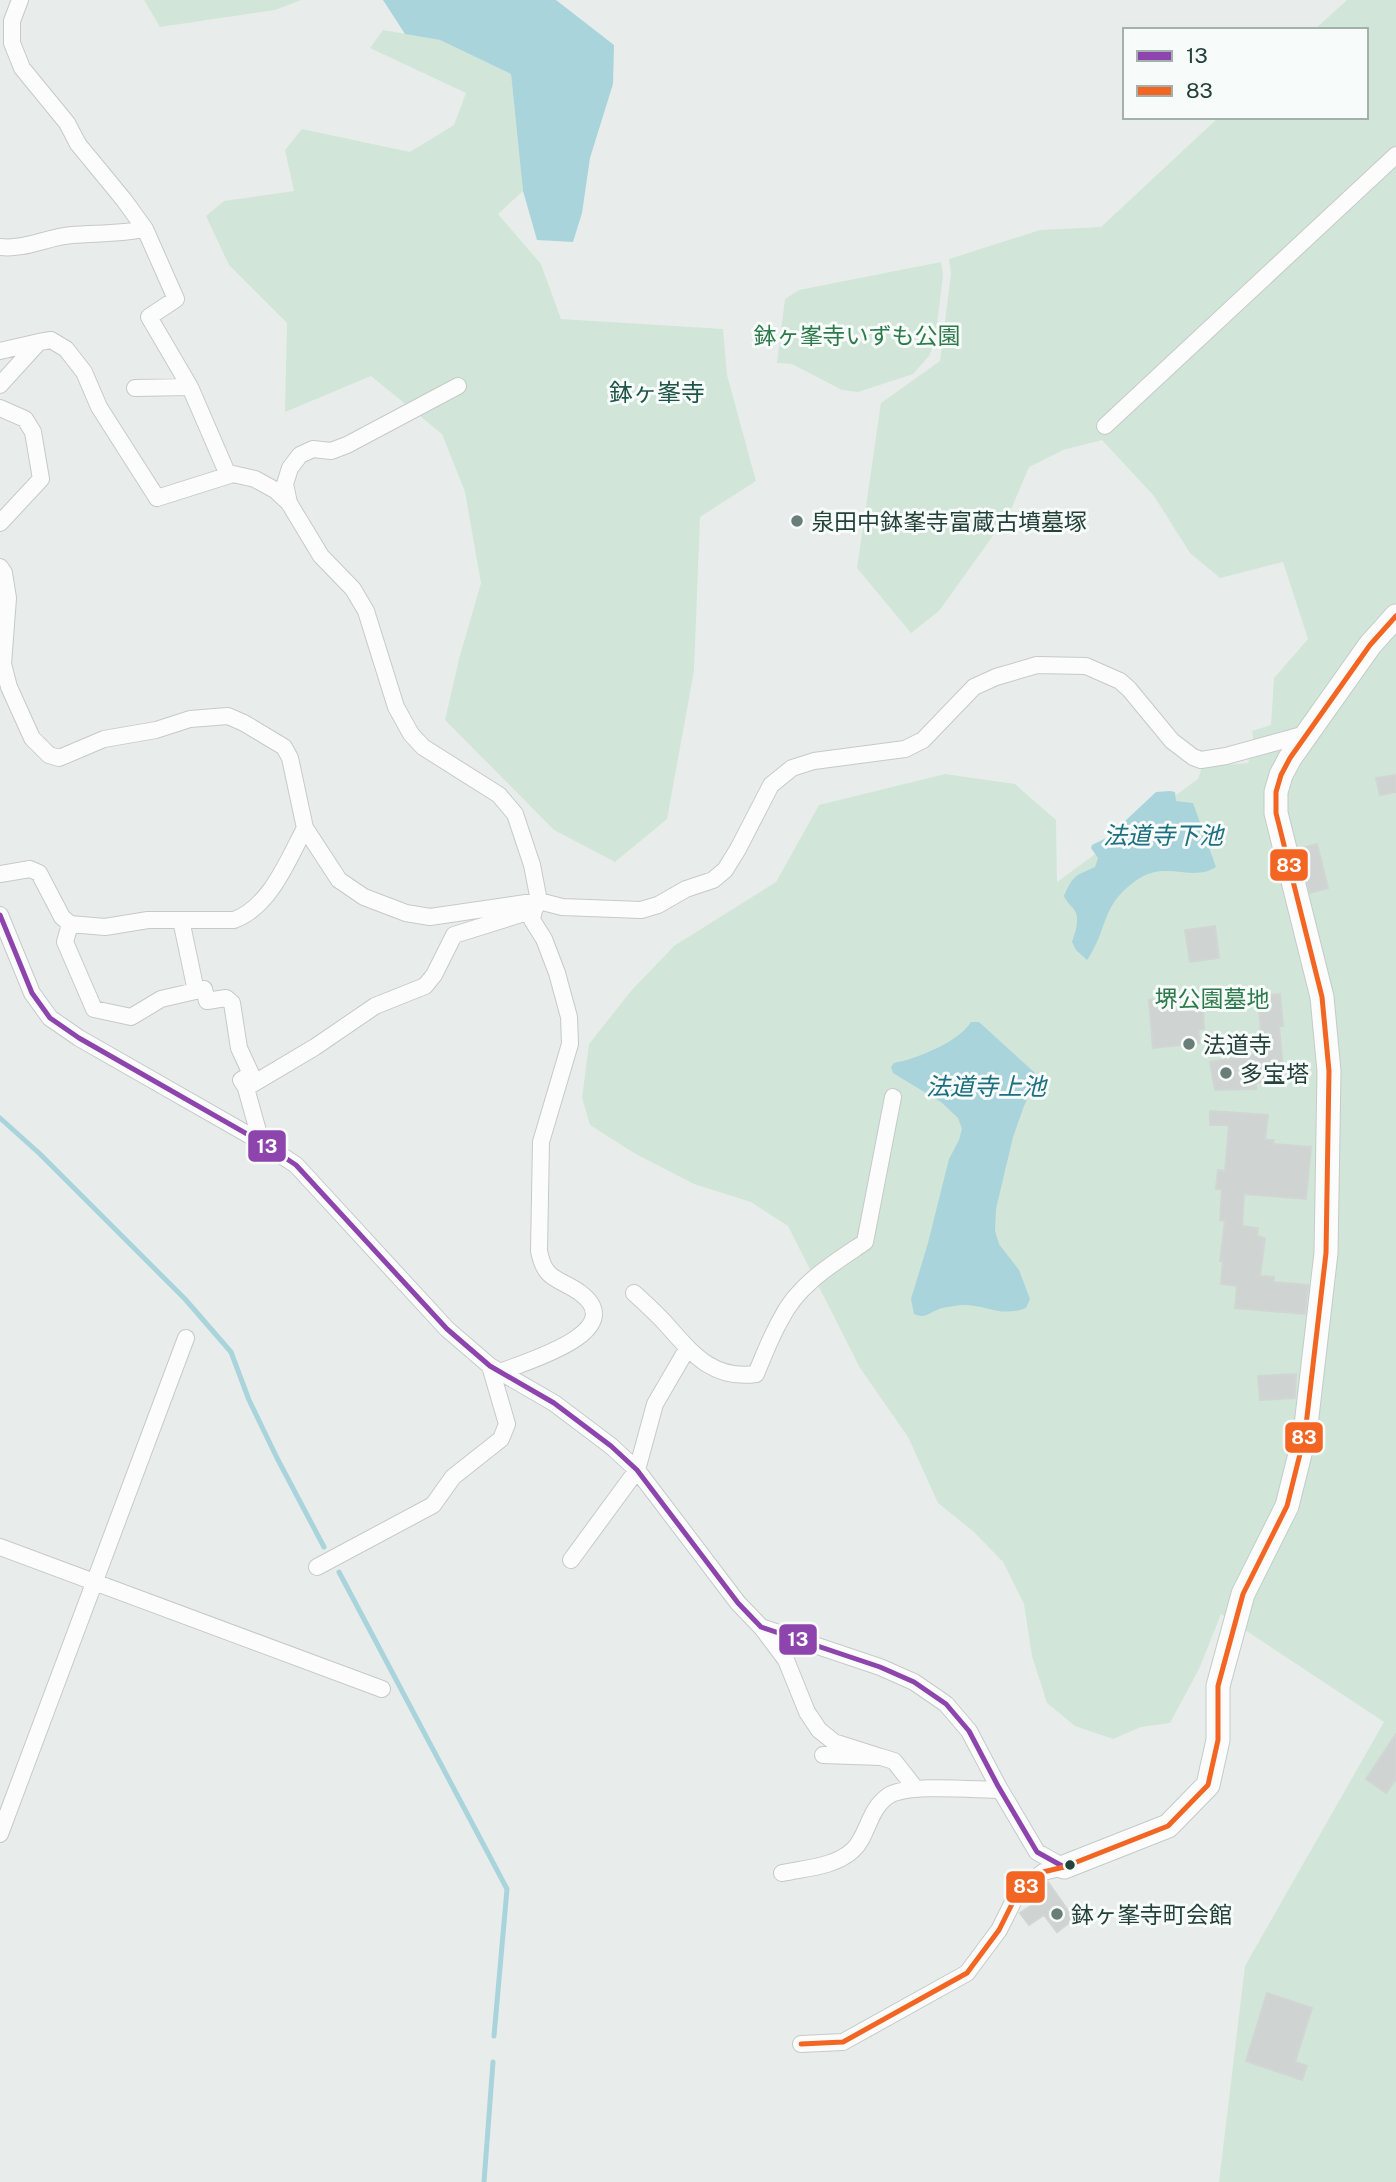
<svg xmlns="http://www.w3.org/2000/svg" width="1396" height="2182" font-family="'Public Sans','Noto Sans JP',sans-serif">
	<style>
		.green { fill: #d1e6d8 }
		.water { fill: #a9d4db }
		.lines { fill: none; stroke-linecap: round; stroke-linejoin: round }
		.stream { stroke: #a9d4db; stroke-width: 5 }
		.building { fill: #cfd4d2; stroke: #d1d6d4; stroke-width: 2 }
		.street-casing { stroke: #c5cac8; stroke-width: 18 }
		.secondary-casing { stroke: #c3cbc8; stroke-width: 25 }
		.street { stroke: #fcfcfc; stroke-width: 16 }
		.secondary { stroke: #fcfcfc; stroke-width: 23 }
		.bus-1-casing { stroke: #f7fbf9; stroke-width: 10 }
		.bus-2-casing { stroke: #f7fbf9; stroke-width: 10 }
		.bus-1 { stroke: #8e44ad; stroke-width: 5 }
		.bus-2 { stroke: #f26522; stroke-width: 5 }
		.poi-dot { fill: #697e78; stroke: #f7fbf9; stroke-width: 2.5 }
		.bus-dot { fill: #24423a; stroke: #f7fbf9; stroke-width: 2.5 }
		.labels { text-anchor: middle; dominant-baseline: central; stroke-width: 6; stroke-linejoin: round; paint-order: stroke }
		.park-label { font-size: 23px; fill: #2d7a4b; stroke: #f7fbf9 }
		.poi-label { font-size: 23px; fill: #24423a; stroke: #f7fbf9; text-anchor: start }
		.neighbourhood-label { font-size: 24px; fill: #1f5548; stroke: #f7fbf9 }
		.water-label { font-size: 24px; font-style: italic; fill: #1c6f80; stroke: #f7fbf9 }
		.line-badge { stroke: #f7fbf9; stroke-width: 2.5 }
		.badge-label { font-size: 19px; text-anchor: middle; font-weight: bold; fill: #fff }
	</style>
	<rect width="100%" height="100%" fill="#e8edeb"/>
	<!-- green -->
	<path class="green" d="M144,0H301L275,10L160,27Z
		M1347,0H1396V2182H1219L1245,1966L1384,1722L1221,1614L1199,1669L1170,1723L1141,1727L1113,1739L1075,1726L1047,1703L1032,1656L1024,1604L1003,1562L974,1532L938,1503L908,1437L860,1368L788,1226L751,1202L694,1184L634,1153L590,1125L582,1098L589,1044L631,991L674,946L776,882L819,805L945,774L1015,784L1056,820L1057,882L1198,779L1202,767L1248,763L1254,743L1252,731L1271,725L1274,678L1308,639L1283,562L1220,578L1190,553L1154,496L1102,440L1063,450L1029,467L1010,512L939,611L911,633L857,568L881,403L940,361L951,274L949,259L1040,230L1101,227L1219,117H1366V30H1314Z
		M383,30L440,40L511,74L523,191L498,214L541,264L561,319L723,329L727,375L756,481L700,517L694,671L667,819L615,862L554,830L445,720L459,659L481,583L465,492L442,434L371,376L285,412L287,323L229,265L206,216L224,201L294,191L285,150L302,129L410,152L454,125L466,93L370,48Z
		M941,262L943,275L935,341L929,356L913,374L858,392L842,390L792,364L777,363L785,299L799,290Z"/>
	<!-- water -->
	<path class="water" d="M383,0H556L614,45L613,84L590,158L582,213L573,242L537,240L523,191L511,74L440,40L405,34Z
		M1170,791L1175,792L1176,801L1193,803L1216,867C1199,878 1183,870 1163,871C1152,871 1142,876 1134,882C1100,907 1108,930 1087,960L1076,950L1072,942C1075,932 1080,921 1075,911C1072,906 1067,903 1064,896C1073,875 1075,876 1095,867L1098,858L1091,848L1092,845L1108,837L1156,792Z
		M971,1022H979L1034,1072L1036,1080L1024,1106L1013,1137L996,1209L995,1231L999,1244L1019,1270L1030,1299L1026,1308C1001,1318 985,1304 961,1305C954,1306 945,1307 939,1309C929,1313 925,1319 914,1314L911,1299L928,1243L949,1159L959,1140L962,1129L958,1118L941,1102L893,1073L891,1067L894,1063C916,1059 959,1042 971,1022Z"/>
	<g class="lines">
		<!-- stream -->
		<path class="stream" d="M0,1118L40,1154L185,1299L231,1352L249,1400L277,1458L324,1547
			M339,1572L507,1889L494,2036
			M484,2182L493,2062"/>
	</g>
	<!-- building -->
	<path class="building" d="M1396,775V792L1380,795L1376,778Z
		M1317,844L1328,888L1310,893L1299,849Z
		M1215,926L1219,958L1190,962L1185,930Z
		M1280,994L1283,1026H1279L1284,1080L1256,1083V1089L1215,1090L1210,1062L1257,1054L1255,1034L1261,1033L1258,996Z
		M1195,995L1196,1010L1203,1009L1204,1029H1198L1200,1043L1153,1048L1149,1000Z
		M1210,1111L1268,1115L1265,1140H1274L1273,1144L1311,1147L1306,1199L1244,1194L1242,1226L1258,1228L1257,1236L1265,1238L1260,1276L1274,1277L1273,1282L1308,1285L1305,1314L1235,1308L1237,1286L1221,1284L1223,1261H1220L1225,1221L1220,1220L1222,1189H1216L1218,1170L1225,1171L1229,1125H1210Z
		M1296,1374L1295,1398L1260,1400L1258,1376Z
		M1396,1734V1779L1386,1793L1366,1779Z
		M1048,1882L1074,1919L1057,1932L1044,1915L1029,1925L1020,1913L1035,1903L1030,1897Z
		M1267,1993L1312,2008L1295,2062L1307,2066L1302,2080L1246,2061Z"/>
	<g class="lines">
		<!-- street casing -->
		<g class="street-casing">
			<path id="street" d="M20,0L12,21V43L22,68L67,123L78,144L124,200L145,229L176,299L149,317L190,387L228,475
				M0,247C25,250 47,237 72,235C96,233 120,234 145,229
				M0,351L39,342
				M0,385L39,342L51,340L66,349L84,372L99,407L157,498L233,474L255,479L275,490L289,503L321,556L353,589L366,611L396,707L411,734L423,747L499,795L515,814L532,865L539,901L534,910L532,920L544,939L557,973L569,1017L570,1044L541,1142L539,1251C545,1281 557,1277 579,1292C633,1331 525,1362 500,1372
				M135,388L190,387
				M0,408L25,419L33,432L41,479L0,523
				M1105,426L1396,155
				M289,503L285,484L290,468L300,455L313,449L331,451L347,445L458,386
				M0,567L4,573L8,598L3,664L9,687L32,738L49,755L59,758L104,739L156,730L190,719L228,716L244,723L284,747L290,758L305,828L339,880L364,897L406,913L430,917L539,901L562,907L641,910L658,905L686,889L713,880L725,870L738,849L771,785L792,768L814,761L905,749L923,740L974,687L996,677L1037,665L1086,666L1120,681L1129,689L1172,741L1193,757L1201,760L1226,756L1306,734
				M0,874L30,869L39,873L62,917L70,924L105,927L148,920H234C270,907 288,860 305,828
				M0,915L32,993L50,1018L79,1038L261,1142L296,1165L447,1329L490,1366L554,1403L611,1446L637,1470L738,1603L761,1627L880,1667L914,1682L946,1704L969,1731L998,1786L1037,1852L1064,1867
				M181,920L196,991
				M70,924L65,942L94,1009L131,1017L161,999L204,989L207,1001L226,998L232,1003L239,1048L251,1074L241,1080L245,1086
				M261,1142L246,1088L315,1047L375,1006L425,986L434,975L454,935L534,910
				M634,1293C645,1303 656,1313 666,1324C692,1353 712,1380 756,1374C764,1355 771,1336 781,1319C798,1284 834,1263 865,1242L893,1097
				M0,1547L382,1689
				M571,1560L637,1470L655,1404L687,1349
				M317,1567L433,1505L453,1477L501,1439L507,1424L490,1366
				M762,1628L786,1660L807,1712L819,1730L834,1742L881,1757
				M823,1755L881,1757L894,1761L916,1789
				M0,1834L186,1338
				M782,1873C805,1868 835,1867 853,1850C868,1836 868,1810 888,1796C908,1783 975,1790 1000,1790
				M801,2044L843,2042L967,1973L999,1930L1017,1894L1043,1872L1064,1867"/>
		</g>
		<!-- secondary casing -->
		<g class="secondary-casing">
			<path id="secondary" d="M1064,1867L1168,1826L1208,1785L1218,1740V1686L1243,1594L1287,1506L1305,1434L1326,1253L1329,1071L1322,997L1276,813V792L1281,775L1290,758L1370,645L1396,616"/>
		</g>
		<!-- street -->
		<use href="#street" class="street"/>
		<!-- secondary -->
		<use href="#secondary" class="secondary"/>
		<!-- bus-1 casing -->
		<g class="bus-1-casing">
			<path id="bus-1" d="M0,915L32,993L50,1018L79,1038L261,1142L296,1165L447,1329L490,1366L554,1403L611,1446L637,1470L738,1603L761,1627L880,1667L914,1682L946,1704L969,1731L998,1786L1037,1852L1064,1867"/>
		</g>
		<!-- bus-2 casing -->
		<g class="bus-2-casing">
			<path id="bus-2" d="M801,2044L843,2042L967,1973L999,1930L1017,1894L1043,1872L1064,1867L1168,1826L1208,1785L1218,1740V1686L1243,1594L1287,1506L1305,1434L1326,1253L1329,1071L1322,997L1276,813V792L1281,775L1290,758L1370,645L1396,616"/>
		</g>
		<!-- bus-1 -->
		<use href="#bus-1" class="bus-1"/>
		<!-- bus-2 -->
		<use href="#bus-2" class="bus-2"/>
	</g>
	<!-- markers -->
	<g class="poi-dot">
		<circle cx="797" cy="521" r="7"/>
		<circle cx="1189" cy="1044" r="7"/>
		<circle cx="1226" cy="1073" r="7"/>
		<circle cx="1057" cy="1914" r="7"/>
	</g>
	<circle class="bus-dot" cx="1070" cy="1865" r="6"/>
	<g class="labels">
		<!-- park labels -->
		<g class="park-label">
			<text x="857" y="335">鉢ヶ峯寺いずも公園</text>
			<text x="1212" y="998">堺公園墓地</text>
		</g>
		<!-- poi labels -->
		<g class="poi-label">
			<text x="811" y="521">泉田中鉢峯寺富蔵古墳墓塚</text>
			<text x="1203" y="1044">法道寺</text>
			<text x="1240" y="1073">多宝塔</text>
			<text x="1071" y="1914">鉢ヶ峯寺町会館</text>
		</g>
		<!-- neighbourhood labels -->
		<g class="neighbourhood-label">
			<text x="657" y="392">鉢ヶ峯寺</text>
		</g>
		<!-- water labels -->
		<g class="water-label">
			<text x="1163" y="835">法道寺下池</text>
			<text x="986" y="1086">法道寺上池</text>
		</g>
	</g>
	<g class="line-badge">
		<rect x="1269" y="848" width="40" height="34" rx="7" fill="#f26522"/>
		<rect x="247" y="1129" width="40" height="34" rx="7" fill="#8e44ad"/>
		<rect x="1284" y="1421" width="40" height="33" rx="7" fill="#f26522"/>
		<rect x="778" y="1623" width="40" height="33" rx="7" fill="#8e44ad"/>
		<rect x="1005" y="1870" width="41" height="34" rx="7" fill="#f26522"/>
	</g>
	<g class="badge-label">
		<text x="1289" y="872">83</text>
		<text x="267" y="1153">13</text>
		<text x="1304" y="1444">83</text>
		<text x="798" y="1646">13</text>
		<text x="1026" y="1893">83</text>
	</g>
	<!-- legend -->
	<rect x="1123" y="28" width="245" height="91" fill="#f7fbf9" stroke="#a3b1ad" stroke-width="2"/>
	<rect x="1137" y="51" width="35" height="10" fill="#8e44ad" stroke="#a3b1ad" stroke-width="2"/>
	<text x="1186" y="63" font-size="21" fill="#24423a">13</text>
	<rect x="1137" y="86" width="35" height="10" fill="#f26522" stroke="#a3b1ad" stroke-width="2"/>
	<text x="1186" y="98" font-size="21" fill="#24423a">83</text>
</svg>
